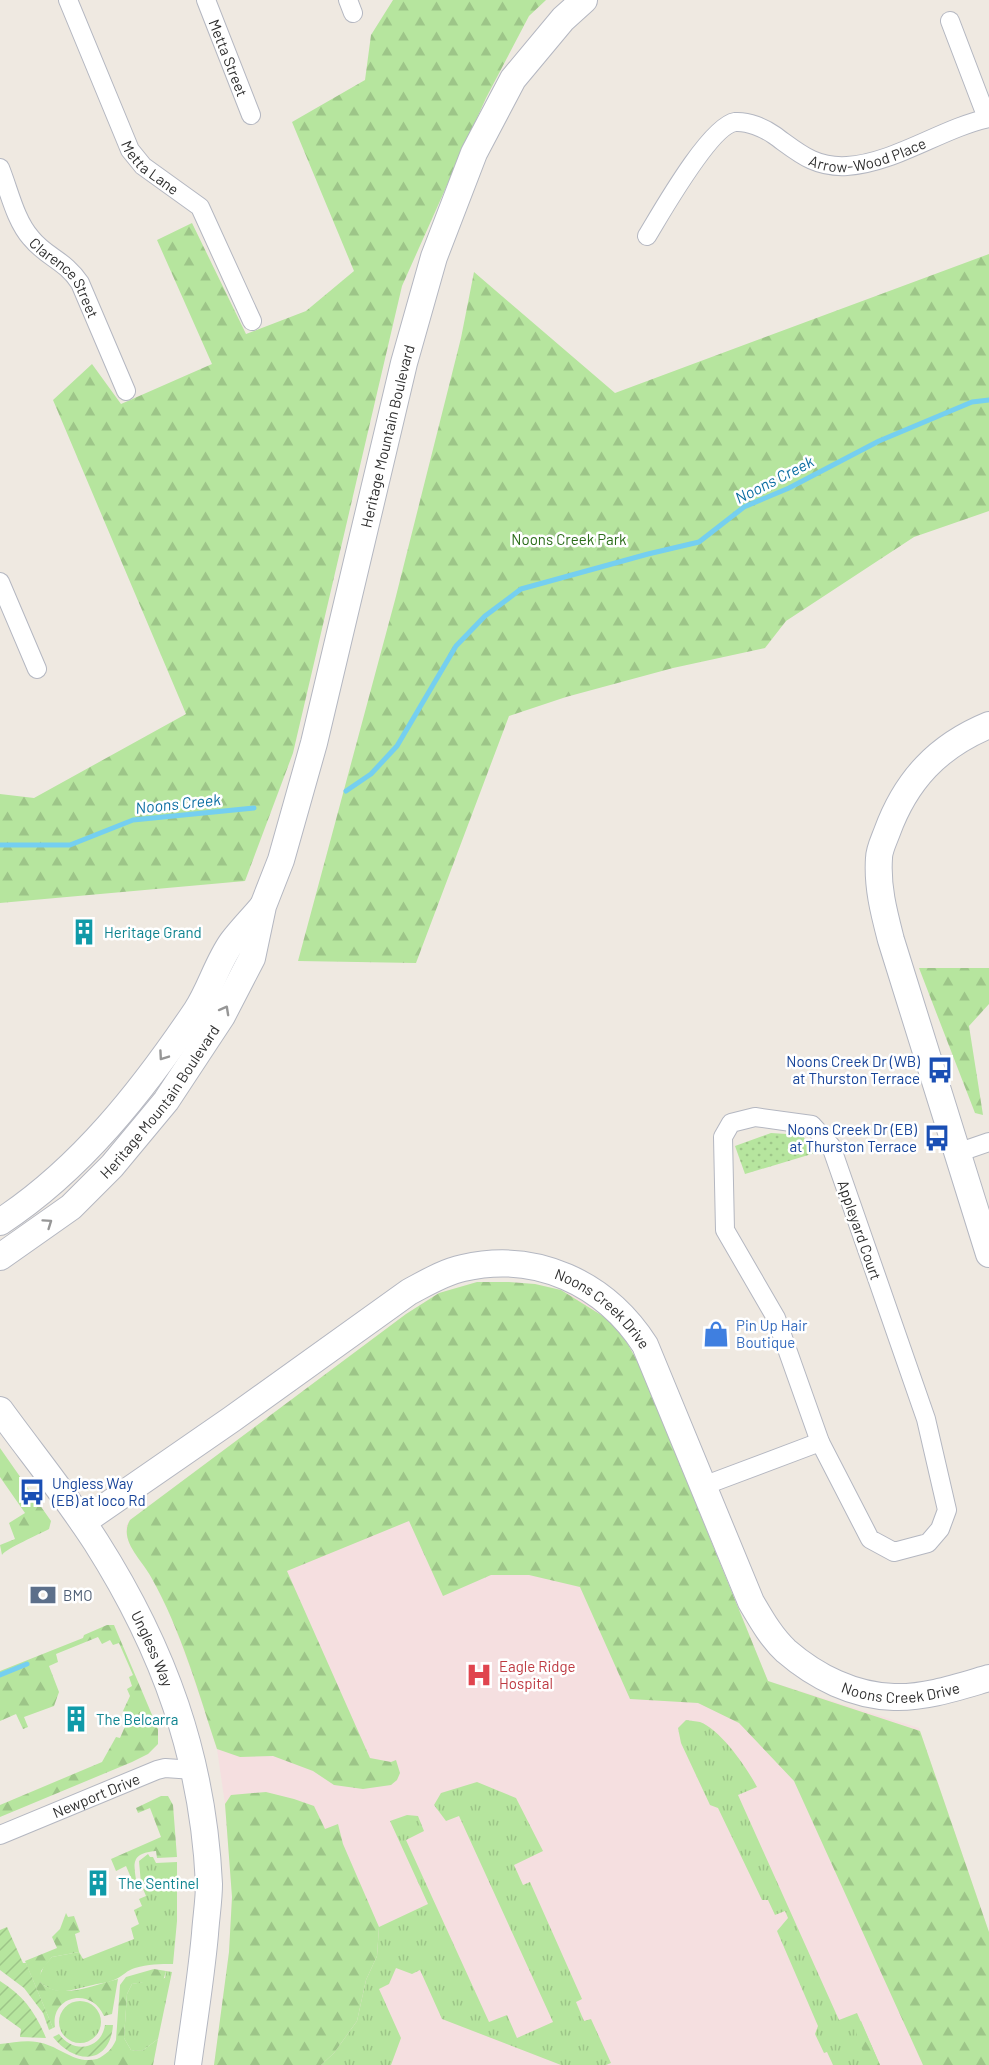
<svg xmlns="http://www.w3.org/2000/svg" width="989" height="2065" font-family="Barlow,sans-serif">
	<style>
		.medical { fill: #f5dfe0 }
		.grass { fill: url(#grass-tufts) }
		.forest { fill: url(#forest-firs) }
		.park { fill: url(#park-dots) }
		.garden { fill: url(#garden-furrows) }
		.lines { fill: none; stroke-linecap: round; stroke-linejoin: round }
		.stream { stroke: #75cff0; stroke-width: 5 }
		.street-casing { stroke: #b4b7c1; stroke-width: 20 }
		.secondary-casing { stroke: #b4b7c1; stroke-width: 28 }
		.street { stroke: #fff; stroke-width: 18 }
		.secondary { stroke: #fff; stroke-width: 26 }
		.oneway { stroke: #969696 }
		.labels { text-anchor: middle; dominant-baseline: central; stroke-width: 5; stroke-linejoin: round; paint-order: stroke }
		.street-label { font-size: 15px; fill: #2e2e2e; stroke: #fff }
		.park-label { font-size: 15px; fill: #2c6e1b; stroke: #fff }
		.culture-label { font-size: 15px; fill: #0d838f; stroke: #fff; text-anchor: start }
		.transit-label { font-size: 15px; fill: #164399; stroke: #fff; text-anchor: end }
		.shop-label { font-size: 15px; fill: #366cbe; stroke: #fff; text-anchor: start }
		.service-label { font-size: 15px; fill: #4e5e75; stroke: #fff; text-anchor: start }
		.health-label { font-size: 15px; fill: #be3a42; stroke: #fff; text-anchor: start }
		.water-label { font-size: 16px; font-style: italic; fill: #0d6fa3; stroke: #fff }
	</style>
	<defs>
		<pattern id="grass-tufts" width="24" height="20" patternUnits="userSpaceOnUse" patternTransform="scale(1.5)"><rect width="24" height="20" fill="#b6e59e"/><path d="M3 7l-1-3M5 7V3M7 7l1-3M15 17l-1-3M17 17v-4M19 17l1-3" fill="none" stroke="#9dc588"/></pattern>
		<pattern id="forest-firs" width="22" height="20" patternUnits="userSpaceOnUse" patternTransform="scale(1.5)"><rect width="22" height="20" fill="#b6e59e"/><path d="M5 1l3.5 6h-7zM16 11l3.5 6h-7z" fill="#9dc588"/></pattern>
		<pattern id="park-dots" width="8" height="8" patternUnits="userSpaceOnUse" patternTransform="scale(1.5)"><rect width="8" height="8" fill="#b6e59e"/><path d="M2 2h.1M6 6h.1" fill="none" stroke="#9dc588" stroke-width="1.8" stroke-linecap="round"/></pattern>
		<pattern id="garden-furrows" width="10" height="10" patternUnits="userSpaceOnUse" patternTransform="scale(1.5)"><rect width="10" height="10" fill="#b6e59e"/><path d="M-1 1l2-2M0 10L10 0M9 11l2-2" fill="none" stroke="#9dc588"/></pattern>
	</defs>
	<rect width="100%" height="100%" fill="#efe9e1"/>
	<!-- medical -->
	<path class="medical" d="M477,1282H509L535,1284L560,1290L585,1301L606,1318L694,1501L768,1681L919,1728L989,1932V2065H214L229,1952L232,1897L225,1804L217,1749L191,1670L168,1609L151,1575L129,1543L127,1537L126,1526L130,1520L406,1314L439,1293Z"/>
	<!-- grass -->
	<path class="grass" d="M686,1720C690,1721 696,1721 700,1722C721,1730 747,1768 757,1787L738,1795L839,2020L857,2013L880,2065H833L827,2052L824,2053L815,2034L818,2026L777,1931L788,1918L785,1911L775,1915L768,1900H762L718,1808L710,1805L681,1743L678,1728Z
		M477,1782L516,1798L543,1851L514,1865L523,1885L530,1882L582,1999L576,2002L584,2021L591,2019L611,2063L606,2065H561L442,2019L420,1970L412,1974L396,1968L389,1984L379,1989L401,2038L391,2065H321L334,2053L357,2021L366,1980L377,1956L379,1927L428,1904L390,1821L407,1815L418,1816L424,1831L406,1840L489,2022L507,2015L517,2038L553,2022L459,1816L446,1821L434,1805L441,1793Z
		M148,1854L150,1857H153L156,1863L177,1862V1921L173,1964C160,1964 148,1964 135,1968C127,1970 123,1976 116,1979C109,1983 100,1983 93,1985C72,1989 58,1998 40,1982V1975L44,1966L52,1957L79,1952L83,1959L134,1939L131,1928L139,1924L134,1910L142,1906L139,1899L146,1896L141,1884L139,1861Z
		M166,1971L172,1972L158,2039L142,2051L131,2050L124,2038L127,1994L132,1984L165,1978Z
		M59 2022a21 21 0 1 1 42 0a21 21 0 1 1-42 0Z"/>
	<!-- forest -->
	<path class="forest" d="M393,0H546L529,16L486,98L402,286L293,753L245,881L0,903V794L34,798L186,714L53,400L92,364L121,404L212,364L157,240L192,223L246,334L306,311L354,271L292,122L365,80L371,35Z
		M989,254V511L914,537L786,621L765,648L673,668L566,697L509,716L416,963L298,961L395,600L461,338L474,272L615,393Z
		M919,968H989V1004L969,1026L983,1115L975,1113Z
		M477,1282H509L535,1284L561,1290L606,1318L625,1339L640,1366L768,1681L920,1731L989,1932V2065H923L794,1781L739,1723L698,1703L630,1699L580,1587L529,1575H491L443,1596L409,1521L287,1571L370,1758L391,1762L396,1760L400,1773L397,1780L391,1785L363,1789L334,1785L313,1771L273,1756L240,1757L217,1749C198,1691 181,1630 151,1577C142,1560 118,1540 130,1520L406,1314L439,1293Z
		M0,1448L51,1521L49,1529C38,1535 7,1548 2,1555L0,1545L15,1539L9,1523L25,1513L0,1477Z
		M107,1625H114L158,1729V1744L148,1754L132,1762L0,1817V1805L102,1762L116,1737L120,1738L130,1715L123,1711L130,1696L127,1689L132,1686L129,1677L133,1675L119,1643L113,1645L110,1640L102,1644L98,1637L56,1654L58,1662L49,1666L59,1692L54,1706L24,1717L28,1727L23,1729L16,1714L0,1721V1671L83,1638L84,1635Z
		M266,1792L294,1799L314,1806L325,1829L338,1824L343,1844L379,1927L377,1956L366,1980L357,2021L334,2053L321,2065H214L229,1952L232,1897L225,1804L231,1795Z
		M161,1796H168L173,1805L177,1857L157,1858L156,1851C129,1853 134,1865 137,1886L135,1887L126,1866L116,1871L111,1859L161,1837L150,1808L138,1813L136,1808Z
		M66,1913L68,1917L74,1916L80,1932L75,1934L79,1952L52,1957L41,1971L40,1982C60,2001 93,1985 118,1979L112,2014L104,2016C91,1986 50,1996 55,2027L53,2028L25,1961L57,1948L52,1937L60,1929Z
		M154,1969L166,1971L163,1981L157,1985L145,1982L132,1984L127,1994L124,2038L131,2050L142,2051L158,2039L153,2065H0V2044C12,2043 25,2040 37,2042C59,2045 74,2065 97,2059C106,2055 112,2049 116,2040L120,1985L126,1977Z
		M861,2021L880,2065H874C863,2054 855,2040 856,2024Z"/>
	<!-- park -->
	<path class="park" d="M771,1133L802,1135L815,1153L745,1174L735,1146Z"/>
	<!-- garden -->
	<path class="garden" d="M7,1927L23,1963H26L53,2028L49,2030L43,2013L24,1988L0,1970V1930Z
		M0,1981C23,1995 36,2013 46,2038L20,2037L21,2029L0,2014Z
		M105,2025H113C110,2065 75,2065 53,2037L59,2034C73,2054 101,2050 105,2025Z"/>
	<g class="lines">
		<!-- stream -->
		<path class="stream" d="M346,791L371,774L397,746L456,646L485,616L521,589L648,554L699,542L744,507L789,488L879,441L972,402L989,400
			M0,845H70L133,820L254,808
			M0,1675L27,1664"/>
		<!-- street casing -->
		<g class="street-casing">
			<g id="street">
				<path id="s1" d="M68,0L130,150L143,166L200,207L252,321"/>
				<path id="s2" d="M206,0L251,115"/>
				<path d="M348,0L353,13"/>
				<path d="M950,21L987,118"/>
				<path id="s3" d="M0,168C9,190 15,220 31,238C46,257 65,260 80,283L126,391"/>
				<path id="s4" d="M647,236C661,213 710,126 735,122C748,121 764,128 774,135C798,152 814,168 847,166C895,163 942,128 989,118"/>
				<path d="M0,582L37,669"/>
				<path d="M755,1117L812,1125L831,1146L926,1419L947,1510L940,1529L928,1543L894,1552L870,1539L820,1442L776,1318L725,1230L723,1137L731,1123Z"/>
				<path d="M957,1153L989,1142"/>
				<path d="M703,1486L820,1442"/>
				<path id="s5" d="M0,1835L157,1770L165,1768L194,1770"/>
			</g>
		</g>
		<!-- secondary casing -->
		<g class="secondary-casing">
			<g id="secondary">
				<path d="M989,725C938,746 906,780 887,832C884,840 879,850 879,858C877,887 884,913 891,940L989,1254"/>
				<path d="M0,1222C81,1169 142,1091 196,1011C210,990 217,963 232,942C241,930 252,919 262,907"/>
				<path id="s6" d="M0,1257L71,1207L112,1166L166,1101L222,1016L252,958L263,906L281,860L314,743L404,363L434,257L474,153L513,79L563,19L584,0"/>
				<path id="s7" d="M0,1410C32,1454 67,1497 96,1542C164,1649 203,1757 209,1884C209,1900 206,1918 205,1934C201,1978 194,2021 188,2065"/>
				<path id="s8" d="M83,1522L232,1419L409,1292C426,1283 444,1272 463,1268C536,1251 605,1283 645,1345L751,1602C761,1619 771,1637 786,1651C816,1677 854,1696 894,1697C926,1698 958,1687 989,1678"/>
			</g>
		</g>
		<!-- street -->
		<use href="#street" class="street"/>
		<!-- secondary -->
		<use href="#secondary" class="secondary"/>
	</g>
	<!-- one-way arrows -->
	<defs><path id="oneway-chevron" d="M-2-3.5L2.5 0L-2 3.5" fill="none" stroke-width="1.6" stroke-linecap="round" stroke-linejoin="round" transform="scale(1.5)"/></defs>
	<g class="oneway">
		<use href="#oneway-chevron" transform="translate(225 1010) rotate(-61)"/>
		<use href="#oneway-chevron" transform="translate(163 1056) rotate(125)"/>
		<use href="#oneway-chevron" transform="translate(48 1223) rotate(-35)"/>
	</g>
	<!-- icons -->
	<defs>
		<g id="building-bare" transform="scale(2.07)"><path d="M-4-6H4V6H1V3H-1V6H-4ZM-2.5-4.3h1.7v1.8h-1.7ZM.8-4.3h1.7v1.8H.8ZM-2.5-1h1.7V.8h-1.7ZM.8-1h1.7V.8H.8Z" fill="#0f9aa8" stroke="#fff" stroke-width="2.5" paint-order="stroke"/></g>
		<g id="bus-bare" transform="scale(2.07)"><path d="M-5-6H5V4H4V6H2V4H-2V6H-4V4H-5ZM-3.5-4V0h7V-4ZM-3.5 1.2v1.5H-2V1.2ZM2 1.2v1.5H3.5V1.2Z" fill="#1a4fb4" stroke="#fff" stroke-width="2.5" paint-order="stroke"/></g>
		<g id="shop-bare" transform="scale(2.07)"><path d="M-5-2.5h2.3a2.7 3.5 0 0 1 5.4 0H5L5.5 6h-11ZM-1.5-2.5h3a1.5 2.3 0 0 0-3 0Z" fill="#3f7fe0" stroke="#fff" stroke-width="2.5" paint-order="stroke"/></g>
		<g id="bank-bare" transform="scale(2.07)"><path d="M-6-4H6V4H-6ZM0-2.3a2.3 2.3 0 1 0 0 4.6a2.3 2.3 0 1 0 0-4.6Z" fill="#5c6f8a" stroke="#fff" stroke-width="2.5" paint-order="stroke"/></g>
		<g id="hospital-bare" transform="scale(2.07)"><path d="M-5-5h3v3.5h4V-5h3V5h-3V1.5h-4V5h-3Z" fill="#e0444e" stroke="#fff" stroke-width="2.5" paint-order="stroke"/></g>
	</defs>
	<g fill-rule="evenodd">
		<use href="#building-bare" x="84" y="932"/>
		<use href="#bus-bare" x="940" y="1070"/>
		<use href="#bus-bare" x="937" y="1138"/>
		<use href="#shop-bare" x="716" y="1334"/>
		<use href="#bus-bare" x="32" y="1492"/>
		<use href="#bank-bare" x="43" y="1595"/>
		<use href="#hospital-bare" x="479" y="1675"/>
		<use href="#building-bare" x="76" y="1719"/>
		<use href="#building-bare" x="98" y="1883"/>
	</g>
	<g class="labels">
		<!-- street labels -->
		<g class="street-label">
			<text stroke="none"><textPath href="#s2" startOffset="62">Metta Street</textPath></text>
			<text stroke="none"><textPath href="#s4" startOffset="291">Arrow-Wood Place</textPath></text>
			<text stroke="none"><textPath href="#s1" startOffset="189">Metta Lane</textPath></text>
			<text stroke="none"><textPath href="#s3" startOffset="130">Clarence Street</textPath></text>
			<text stroke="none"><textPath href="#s6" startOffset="936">Heritage Mountain Boulevard</textPath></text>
			<text stroke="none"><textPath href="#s6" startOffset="225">Heritage Mountain Boulevard</textPath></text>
			<text transform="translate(860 1230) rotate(71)">Appleyard Court</text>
			<text stroke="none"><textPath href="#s8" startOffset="612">Noons Creek Drive</textPath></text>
			<text stroke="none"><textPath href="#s7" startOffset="284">Ungless Way</textPath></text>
			<text stroke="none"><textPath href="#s8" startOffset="1134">Noons Creek Drive</textPath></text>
			<text stroke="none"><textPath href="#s5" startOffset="104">Newport Drive</textPath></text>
		</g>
		<!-- park labels -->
		<g class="park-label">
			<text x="569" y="539">Noons Creek Park</text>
		</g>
		<!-- culture labels -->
		<g class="culture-label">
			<text x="104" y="932">Heritage Grand</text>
			<text x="96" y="1719">The Belcarra</text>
			<text x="118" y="1883">The Sentinel</text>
		</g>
		<!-- transit labels -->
		<g class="transit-label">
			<text x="920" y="1061">Noons Creek Dr (WB)<tspan x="920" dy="17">at Thurston Terrace</tspan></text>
			<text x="917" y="1129">Noons Creek Dr (EB)<tspan x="917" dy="17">at Thurston Terrace</tspan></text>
			<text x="52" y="1483" text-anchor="start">Ungless Way<tspan x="52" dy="17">(EB) at Ioco Rd</tspan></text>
		</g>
		<!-- shop labels -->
		<g class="shop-label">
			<text x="736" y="1325">Pin Up Hair<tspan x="736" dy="17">Boutique</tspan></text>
		</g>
		<!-- service labels -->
		<g class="service-label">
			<text x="63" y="1595">BMO</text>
		</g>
		<!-- health labels -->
		<g class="health-label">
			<text x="499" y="1666">Eagle Ridge<tspan x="499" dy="17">Hospital</tspan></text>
		</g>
		<!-- water labels -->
		<g class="water-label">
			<text transform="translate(774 479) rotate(-27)">Noons Creek</text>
			<text transform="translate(178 803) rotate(-6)">Noons Creek</text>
		</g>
	</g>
</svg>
